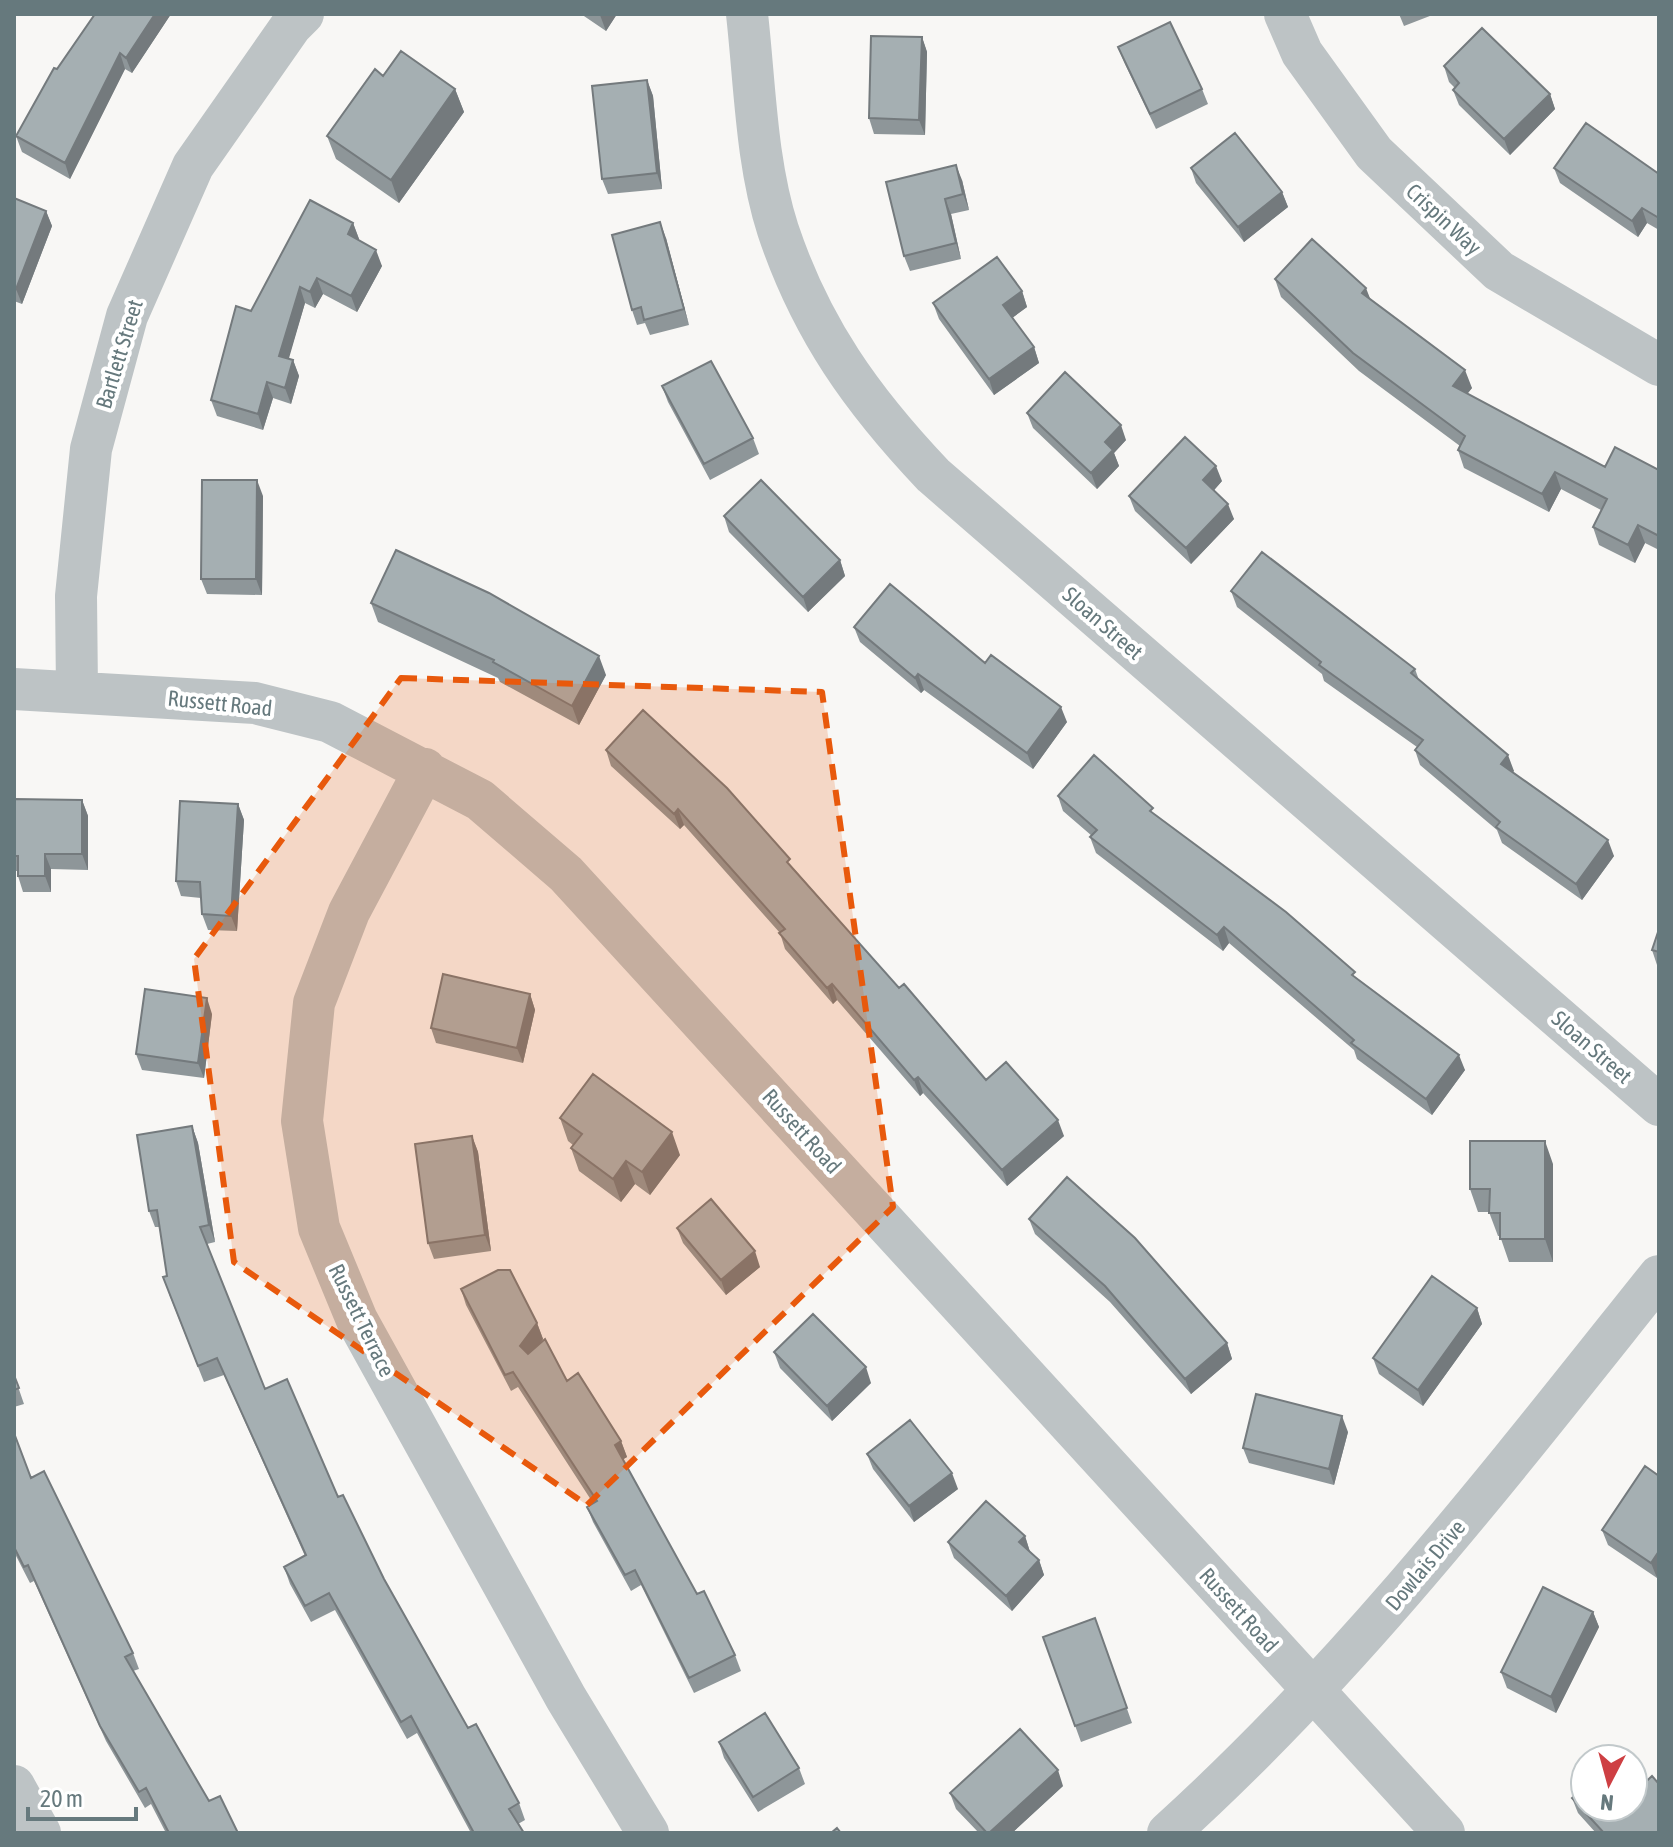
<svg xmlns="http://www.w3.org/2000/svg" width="1673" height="1847" font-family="'Asap Condensed',sans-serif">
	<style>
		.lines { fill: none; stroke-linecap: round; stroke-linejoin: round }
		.minor { stroke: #bdc3c5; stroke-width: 42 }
		.wall { fill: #8e9699 }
		.shaded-wall { fill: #747a7d }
		.building { fill: #a5afb2; stroke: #747a7d; stroke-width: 2 }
		.marked { fill: #e8590c; fill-opacity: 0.2; stroke: #e8590c; stroke-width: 6; stroke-dasharray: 16 10; stroke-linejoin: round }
		.labels { text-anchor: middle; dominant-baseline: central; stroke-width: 8; stroke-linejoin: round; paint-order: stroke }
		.street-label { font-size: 22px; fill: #66797d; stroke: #fff }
	</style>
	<rect width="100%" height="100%" fill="#f8f7f5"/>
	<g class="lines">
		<!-- minor -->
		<path class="minor" d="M747,14C755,85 756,162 778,230C811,329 862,400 933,475L1659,1105
			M1285,14L1302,53L1374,153L1499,271L1659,365
			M14,689L255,703L330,722L480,800L566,874L1444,1833
			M77,691L76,596L91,449L127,316L193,166L291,26L303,14
			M425,769L349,912L314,1003L302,1121L319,1228L357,1320L566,1698L648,1833
			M14,1786L40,1833
			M1168,1833C1353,1666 1504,1470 1659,1276"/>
	</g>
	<!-- wall -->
	<path class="wall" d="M95,14H171L132,73L125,69L70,179L22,152L16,136L57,69Z
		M581,14H617L606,31Z
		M1399,14H1435L1404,26Z
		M922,37L927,52L925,135L874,134L869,118Z
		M1118,47L1202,89L1208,104L1156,129L1124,62Z
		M1444,66L1550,94L1555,109L1510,155L1459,105L1453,90L1455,88L1449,82Z
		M383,76L455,89L464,112L399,203L336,159L327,136Z
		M647,80L653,96L662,189L608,194L602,179Z
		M1191,168L1282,192L1288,207L1244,242L1196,183Z
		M1554,168L1659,174V230L1647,223L1638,237L1560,183Z
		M962,180L969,210L951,214L961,259L910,271L904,256L886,182Z
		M14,198L46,211L52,226L22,304L14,301Z
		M353,223L359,239L358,240L382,266L357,312L323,294L315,308L305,303L288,359L293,360L299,376L291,404L273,398L263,430L217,416L211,400L251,311Z
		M666,238L689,325L650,335L645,323L637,325L632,310Z
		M1275,279L1370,300L1472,388L1467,394L1605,467L1659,470V550L1645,543L1635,563L1599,545L1593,527L1601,510L1561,489L1549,512L1464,468L1458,450L1460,446L1359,371L1281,297Z
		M1022,291L1027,307L1012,318L1034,347L1039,363L994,395L939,319L933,303Z
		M662,386L753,438L759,454L710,480L668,402Z
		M1027,413L1126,440L1114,453L1119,466L1097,489L1033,428Z
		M1222,481L1214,490L1234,519L1191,564L1135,511L1129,496Z
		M263,496L262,595L207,594L201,579Z
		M724,516L840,560L845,576L808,612L729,532Z
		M1231,591L1415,669L1419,680L1514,771L1512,772L1614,856L1582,900L1502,843L1497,830L1420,765L1415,750L1417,747L1324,681L1322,674L1237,607Z
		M371,603L606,675L579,725L500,682L498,678L378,622Z
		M854,627L1067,722L1033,769L924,690L921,693L860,642Z
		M606,750L795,870L899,988L986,1080L1064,1136L1007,1186L923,1093L920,1096L837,1000L833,1004L785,949L780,933L684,825L680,829L611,766Z
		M1058,796L1156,815L1358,979L1465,1070L1432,1115L1357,1059L1354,1050L1229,943L1223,951L1096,853L1090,837L1092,836L1063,811Z
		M14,799L82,800L88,816V870L51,869V892H23L18,876V871H14Z
		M238,804L244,820L237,931L208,930L202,914L201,898L181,896L176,881Z
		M1659,929V966L1657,965L1652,950Z
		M530,994L535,1010L523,1063L436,1043L431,1028Z
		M212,1014L204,1078L142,1070L136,1054Z
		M560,1118L680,1155L650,1195L635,1184L621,1202L579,1171L571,1148L573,1145L568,1141Z
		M192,1126L198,1143L215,1242L207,1244L265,1389L338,1497L468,1728L519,1803L525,1820L518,1824L524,1833H471L417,1733L407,1739L335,1610L311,1622L290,1584L284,1567L305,1556L224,1375L204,1382L169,1294L167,1276L160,1227H155L149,1211Z
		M472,1136L478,1152L491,1251L434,1259L428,1243Z
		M1553,1164V1262H1509L1500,1236H1498L1489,1212H1478L1470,1189Z
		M1029,1219L1227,1343L1232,1359L1191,1394L1110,1302L1035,1234Z
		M677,1228L760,1267L726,1295L683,1243Z
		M461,1289L537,1323L543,1339L538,1346L567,1381L621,1441L627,1457L622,1460L697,1594L735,1655L741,1671L694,1693L641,1585L631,1591L593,1522L587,1507L593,1503L518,1387L511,1391L466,1305Z
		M1477,1308L1482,1324L1423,1406L1379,1374L1373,1358Z
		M774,1352L871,1383L832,1421L780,1368Z
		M14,1375L24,1404L14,1407Z
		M1348,1432L1334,1485L1249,1463L1243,1448Z
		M14,1433L31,1478L133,1653L139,1669L133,1671L209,1801L238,1833H166L151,1804L145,1808L106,1741L34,1581L30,1583L14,1552Z
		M867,1454L958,1489L914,1522L873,1469Z
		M1645,1466L1657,1578L1608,1545L1602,1530Z
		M1025,1536L1030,1552L1039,1560L1044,1575L1012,1611L954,1558L948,1542Z
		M1593,1612L1599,1627L1556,1713L1507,1688L1501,1672Z
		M1095,1618L1132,1723L1081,1742L1043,1637Z
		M719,1742L799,1768L805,1784L758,1812L724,1758Z
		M1063,1786L1012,1833H979L956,1809L950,1793Z
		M1639,1788L1659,1833H1596L1578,1813L1572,1798Z"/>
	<!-- shaded-wall -->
	<path class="shaded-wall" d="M155,14H171L132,73L126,58Z
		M601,14H617L606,31L600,15Z
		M922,37L927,52L925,135L919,120Z
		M120,53L125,69L70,179L65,163Z
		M647,80L653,96L662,189L657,173Z
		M455,89L464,112L399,203L391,180Z
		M1550,94L1555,109L1510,155L1504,139Z
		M956,165L962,180L969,210L963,194Z
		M1282,192L1288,207L1244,242L1238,227Z
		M945,199L951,214L961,259L956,243Z
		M1642,208L1647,223L1638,237L1632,221Z
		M46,211L52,226L22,304L16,289Z
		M660,222L666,238L689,325L684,309Z
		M353,223L359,239L353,250L348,234Z
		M376,250L382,266L357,312L351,296Z
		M317,278L323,294L315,308L310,292Z
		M300,287L305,303L285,372L279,356Z
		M1366,288L1373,306L1362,293Z
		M1022,291L1027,307L1008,321L1003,305Z
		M1034,347L1039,363L994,395L989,379Z
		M293,360L299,376L291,404L285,388Z
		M1465,370L1472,388L1459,404L1453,386Z
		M267,382L273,398L263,430L258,414Z
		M1121,425L1126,440L1114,453L1119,466L1097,489L1091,473L1105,442Z
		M1216,466L1222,481L1209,496L1203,480Z
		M1555,472L1561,489L1549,512L1542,494Z
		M257,480L263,496L262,595L256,579Z
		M1228,504L1234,519L1191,564L1186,548Z
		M1638,525L1645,543L1635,563L1628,545Z
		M840,560L845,576L808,612L803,597Z
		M599,656L606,675L579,725L572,706Z
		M918,674L924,690L921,693L915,678Z
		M1061,707L1067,722L1033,769L1027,753Z
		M1508,755L1514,771L1506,780L1501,764Z
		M82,800L88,816V870L82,854Z
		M238,804L244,820L237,931L231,916Z
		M678,809L684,825L680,829L674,814Z
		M1608,840L1614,856L1582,900L1576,884Z
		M45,854L51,869V892L45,876Z
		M1224,927L1229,943L1223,951L1217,935Z
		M832,984L837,1000L833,1004L827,988Z
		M530,994L535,1010L523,1063L517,1048Z
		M207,998L212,1014L204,1078L198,1063Z
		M1459,1055L1465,1070L1432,1115L1426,1099Z
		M918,1077L923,1093L920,1096L914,1080Z
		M1058,1120L1064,1136L1007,1186L1002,1170Z
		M192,1126L198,1143L215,1242L209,1225Z
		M672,1132L680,1155L650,1195L642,1172Z
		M472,1136L478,1152L491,1251L485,1235Z
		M1545,1141L1553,1164V1262L1545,1239Z
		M626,1161L635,1184L621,1202L613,1179Z
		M755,1251L760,1267L726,1295L721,1280Z
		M1477,1308L1482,1324L1423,1406L1418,1390Z
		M537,1323L543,1339L526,1362L520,1346Z
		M1227,1343L1232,1359L1191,1394L1185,1379Z
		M866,1367L871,1383L832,1421L827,1406Z
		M1342,1416L1348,1432L1334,1485L1329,1469Z
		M621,1441L627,1457L620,1461L615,1445Z
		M952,1473L958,1489L914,1522L909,1506Z
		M1025,1536L1030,1552L1019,1542Z
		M1659,1551V1575L1657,1578L1651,1563Z
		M1039,1560L1044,1575L1012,1611L1006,1596Z
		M1593,1612L1599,1627L1556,1713L1551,1697Z
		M1058,1770L1063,1786L1012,1833H989Z"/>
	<!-- building -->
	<path class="building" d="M95,14H155L126,58L120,53L65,163L16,136L54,68L57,69Z
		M1170,22L1202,89L1150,114L1118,47Z
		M1482,28L1550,94L1504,139L1453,90L1459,83L1444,66Z
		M871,36L922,37L919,120L869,118Z
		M401,51L455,89L391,180L327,136L375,69L383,76Z
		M647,80L657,173L602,179L592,86Z
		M1586,123L1659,174V218L1642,208L1632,221L1554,168Z
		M1235,133L1282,192L1238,227L1191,168Z
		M956,165L963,194L945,199L956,243L904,256L886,182Z
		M14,198L46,211L16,289L14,288Z
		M310,200L353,223L348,234L376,250L351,296L317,278L310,292L300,287L279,356L293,360L285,388L267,382L258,414L211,400L236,306L251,311Z
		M660,222L684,309L644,320L641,307L632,310L612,235Z
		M1312,239L1366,288L1362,293L1465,370L1453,386L1605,467L1615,447L1659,470V536L1638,525L1628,545L1593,527L1607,499L1555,472L1542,494L1458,450L1465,436L1353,353L1275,279Z
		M997,257L1022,291L1003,305L1034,347L989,379L933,303Z
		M711,361L753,438L704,464L662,386Z
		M1065,372L1121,425L1105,442L1113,450L1091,473L1027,413Z
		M1185,437L1216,466L1203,480L1228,504L1186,548L1129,496Z
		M202,480H257L256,579H201Z
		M761,480L840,560L803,597L724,516Z
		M396,550L489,593L599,656L572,706L493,662L494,660L371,603Z
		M1262,552L1415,669L1411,673L1508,755L1501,764L1608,840L1576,884L1496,827L1500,822L1415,750L1423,740L1319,665L1321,662L1231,591Z
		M890,584L985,663L991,655L1061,707L1027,753L918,674L915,678L854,627Z
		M643,710L727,788L790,859L787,862L899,988L904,984L986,1080L1006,1062L1058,1120L1002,1170L918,1077L914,1080L832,984L827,988L779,933L785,929L678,809L674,814L606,750Z
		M1094,755L1153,808L1150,811L1286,912L1355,972L1352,975L1459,1055L1426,1099L1351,1043L1354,1040L1224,927L1217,935L1090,837L1097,830L1058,796Z
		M14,799L82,800V854H45V876H18V856H14Z
		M180,801L238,804L231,916L202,914L200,882L176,881Z
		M1659,929V952L1652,950Z
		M443,974L530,994L517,1048L431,1028Z
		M145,989L207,998L198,1063L136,1054Z
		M593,1074L672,1132L642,1172L626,1161L613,1179L571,1148L582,1134L560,1118Z
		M192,1126L209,1225L200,1227L265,1389L287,1379L338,1497L343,1495L384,1579L468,1728L476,1724L519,1803L509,1809L524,1833H474L411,1716L401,1722L329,1593L305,1606L284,1567L306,1555L217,1358L198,1366L163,1277L167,1276L157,1210L149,1211L137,1135Z
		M472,1136L485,1235L428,1243L415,1144Z
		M1470,1141H1545V1239H1500V1213H1489L1490,1189H1470Z
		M1067,1177L1135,1238L1227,1343L1185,1379L1105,1286L1029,1219Z
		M711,1199L755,1251L721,1280L677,1228Z
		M498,1270H510L537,1323L520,1346L528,1354L545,1339L567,1381L578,1373L621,1441L615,1445L697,1594L704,1591L735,1655L689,1678L635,1570L625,1575L587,1507L597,1501L513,1372L505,1375L461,1289Z
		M1432,1276L1477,1308L1418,1390L1373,1358Z
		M813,1314L866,1367L827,1406L774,1352Z
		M14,1375L19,1388L14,1390Z
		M1256,1394L1342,1416L1329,1469L1243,1448Z
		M910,1420L952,1473L909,1506L867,1454Z
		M14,1433L31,1478L44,1471L133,1653L125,1657L209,1801L220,1796L238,1833H169L146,1788L139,1792L100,1726L28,1565L24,1567L14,1547Z
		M1645,1466L1659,1476V1551L1651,1563L1602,1530Z
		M986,1501L1025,1536L1019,1542L1039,1560L1006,1596L948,1542Z
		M1543,1587L1593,1612L1551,1697L1501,1672Z
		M1095,1618L1127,1708L1075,1726L1043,1637Z
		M765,1713L799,1768L753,1797L719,1742Z
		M1020,1729L1058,1770L989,1833H987L950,1793Z
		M1652,1776L1659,1784V1833H1604L1572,1798L1585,1786V1807H1633V1781L1639,1788Z
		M837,1828L841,1833H831Z"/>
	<!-- marked area -->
	<path class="marked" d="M401,678L822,692L893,1207L587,1505L234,1262L194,959Z"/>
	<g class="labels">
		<!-- street labels -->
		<g class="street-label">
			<text transform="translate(1444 219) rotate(43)">Crispin Way</text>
			<text transform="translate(119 354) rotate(-73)">Bartlett Street</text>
			<text transform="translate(1103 623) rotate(41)">Sloan Street</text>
			<text transform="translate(220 703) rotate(6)">Russett Road</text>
			<text transform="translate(1592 1047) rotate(41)">Sloan Street</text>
			<text transform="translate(802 1131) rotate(48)">Russett Road</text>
			<text transform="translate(362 1320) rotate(64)">Russett Terrace</text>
			<text transform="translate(1425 1565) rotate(-50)">Dowlais Drive</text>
			<text transform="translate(1239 1610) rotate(48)">Russett Road</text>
		</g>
	</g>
	<!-- border -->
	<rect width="1673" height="1847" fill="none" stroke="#66797d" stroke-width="32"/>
	<!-- north arrow -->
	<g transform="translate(1609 1783) rotate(186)"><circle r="38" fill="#ffffff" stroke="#c2c9cb" stroke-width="2"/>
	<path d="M0-6L14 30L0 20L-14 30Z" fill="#ce3f43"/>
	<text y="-12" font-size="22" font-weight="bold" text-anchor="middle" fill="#66797d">N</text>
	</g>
	<!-- scale -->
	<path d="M28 1807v12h108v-12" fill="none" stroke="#66797d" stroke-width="4"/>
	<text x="40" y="1807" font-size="24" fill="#66797d" stroke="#ffffff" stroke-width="6" paint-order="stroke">20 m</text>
</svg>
